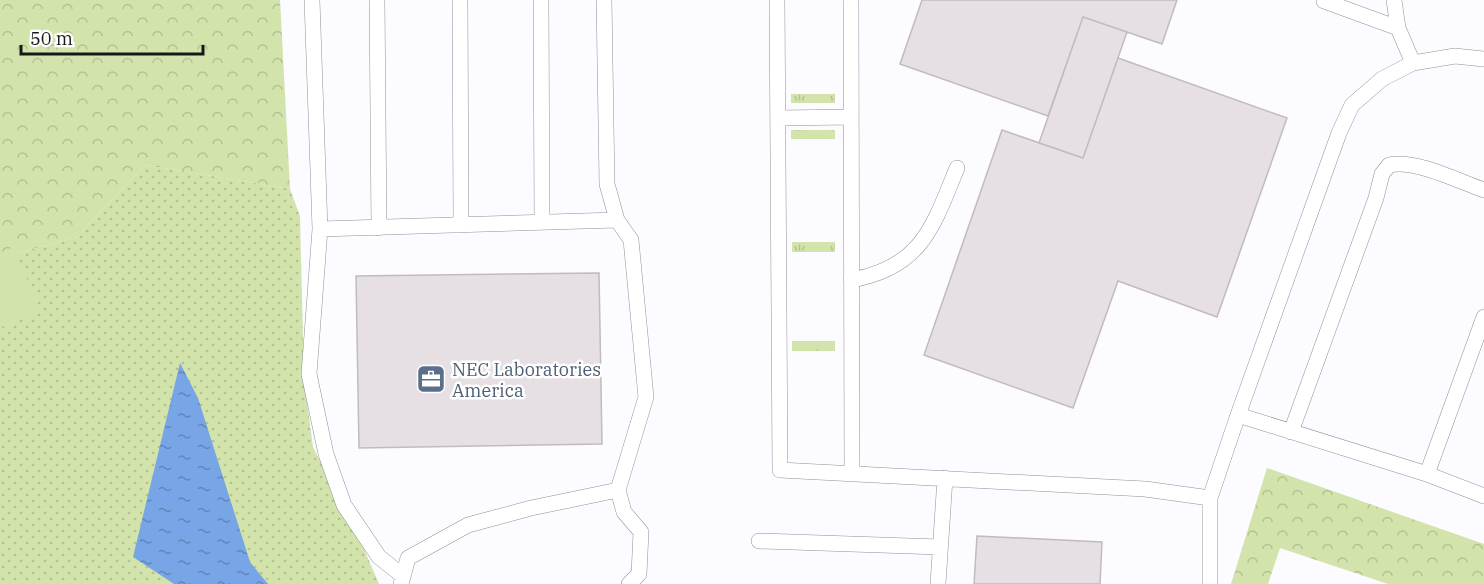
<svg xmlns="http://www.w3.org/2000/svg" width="1484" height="584" font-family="'IBM Plex Serif',serif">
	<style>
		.grass { fill: url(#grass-tufts) }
		.forest { fill: url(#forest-crowns) }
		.park { fill: url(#park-dots) }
		.garden { fill: #d2e3ac }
		.water { fill: url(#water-ripples) }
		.building { fill: #e6dfe3; stroke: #c2bbbe; stroke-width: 1.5 }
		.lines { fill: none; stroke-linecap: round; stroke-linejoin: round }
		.service-casing { stroke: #929096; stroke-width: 16 }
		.service { stroke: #fff; stroke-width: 15 }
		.labels { text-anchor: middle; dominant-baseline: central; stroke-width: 5; stroke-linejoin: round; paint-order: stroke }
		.service-label { font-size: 18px; fill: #4e5e75; stroke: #fff; text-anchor: start }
	</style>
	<defs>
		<pattern id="grass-tufts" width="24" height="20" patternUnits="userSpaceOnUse" patternTransform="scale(1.5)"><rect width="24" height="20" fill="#d2e3ac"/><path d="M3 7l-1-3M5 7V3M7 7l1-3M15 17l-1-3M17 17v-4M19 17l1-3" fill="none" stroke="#b4c293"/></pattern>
		<pattern id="forest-crowns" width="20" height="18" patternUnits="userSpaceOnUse" patternTransform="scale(1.5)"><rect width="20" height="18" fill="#d2e3ac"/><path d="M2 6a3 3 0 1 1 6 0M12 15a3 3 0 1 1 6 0" fill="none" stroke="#b4c293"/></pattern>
		<pattern id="park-dots" width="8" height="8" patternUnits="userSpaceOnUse" patternTransform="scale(1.5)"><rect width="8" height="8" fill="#d2e3ac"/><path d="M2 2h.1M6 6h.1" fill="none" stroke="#b4c293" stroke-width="1.8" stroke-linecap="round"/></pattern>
		<pattern id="water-ripples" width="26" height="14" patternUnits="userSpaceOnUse" patternTransform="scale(1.5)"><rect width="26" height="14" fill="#78a5e5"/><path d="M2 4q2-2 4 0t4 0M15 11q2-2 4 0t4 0" fill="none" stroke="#6185b9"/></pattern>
	</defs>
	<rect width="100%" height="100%" fill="#fcfbff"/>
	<!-- grass -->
	<path class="grass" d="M791,94H835V103H791Z
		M791,130H835V139H791Z
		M792,242H835V252H792Z
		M792,341H835V351H792Z"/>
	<!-- forest -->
	<path class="forest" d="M0,0H280L290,189L145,165L77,237L0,258Z
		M1267,468L1484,544V584H1388L1280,548L1268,584H1231Z"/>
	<!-- park -->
	<path class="park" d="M145,165L290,189L300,216L304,380L313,447L364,549L379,584H0V258L77,237Z"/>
	<!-- garden -->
	<path class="garden" d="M13,247L41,310L0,328V253Z"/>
	<!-- water -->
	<path class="water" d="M180,363L198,398L250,562L268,584H174L133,557Z"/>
	<!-- building -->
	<path class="building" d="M922,0H1177L1162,44L1083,17L1048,116L900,64Z
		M1083,17L1127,32L1083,158L1039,143Z
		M1118,58L1287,118L1217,317L1118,281L1073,408L924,355L1002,130L1083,158Z
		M599,273L602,444L359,448L356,276Z
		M977,536L1102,542L1100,584H974Z"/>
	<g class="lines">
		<!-- service casing -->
		<g class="service-casing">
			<path id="service" d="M312,0L320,229L309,374L326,454L344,505L379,557L403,576
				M377,0L379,228
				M460,0L461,225
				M541,0L542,222
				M604,0L607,184L617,220L631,240L646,397L618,490
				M777,0L780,470L1145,489L1210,498
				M851,0L852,473
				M1324,0V1L1398,28L1413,63
				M1394,0L1398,28
				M778,118L851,117
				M320,229L617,220
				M851,280C921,268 933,227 957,168
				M1238,415L1427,474L1484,317
				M1291,432L1376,198L1382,174L1389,165C1415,159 1458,181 1484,190
				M1427,474L1484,496
				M759,541L940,547
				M401,584L408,558L468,525L531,508L618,490L624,512L641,532L639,574L629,584
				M938,584L945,478
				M1210,584V498L1238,415L1339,133L1352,105L1382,79L1413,63L1455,56L1484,59"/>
		</g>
		<!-- service -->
		<use href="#service" class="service"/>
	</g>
	<!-- icons -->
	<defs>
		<g id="office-square" transform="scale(1.5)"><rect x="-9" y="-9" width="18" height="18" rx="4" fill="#5c6f8a" stroke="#fff"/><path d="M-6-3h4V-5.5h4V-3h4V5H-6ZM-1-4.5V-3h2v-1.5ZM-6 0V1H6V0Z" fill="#fff"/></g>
	</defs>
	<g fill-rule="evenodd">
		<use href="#office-square" x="431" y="379"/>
	</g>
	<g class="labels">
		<!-- service labels -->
		<g class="service-label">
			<text x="452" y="369">NEC Laboratories<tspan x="452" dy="21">America</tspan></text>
		</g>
	</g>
	<!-- scale -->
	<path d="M21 45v9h182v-9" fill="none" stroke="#181719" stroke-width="3"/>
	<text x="30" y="45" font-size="18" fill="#181719" stroke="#ffffff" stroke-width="4.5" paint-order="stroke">50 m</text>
</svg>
